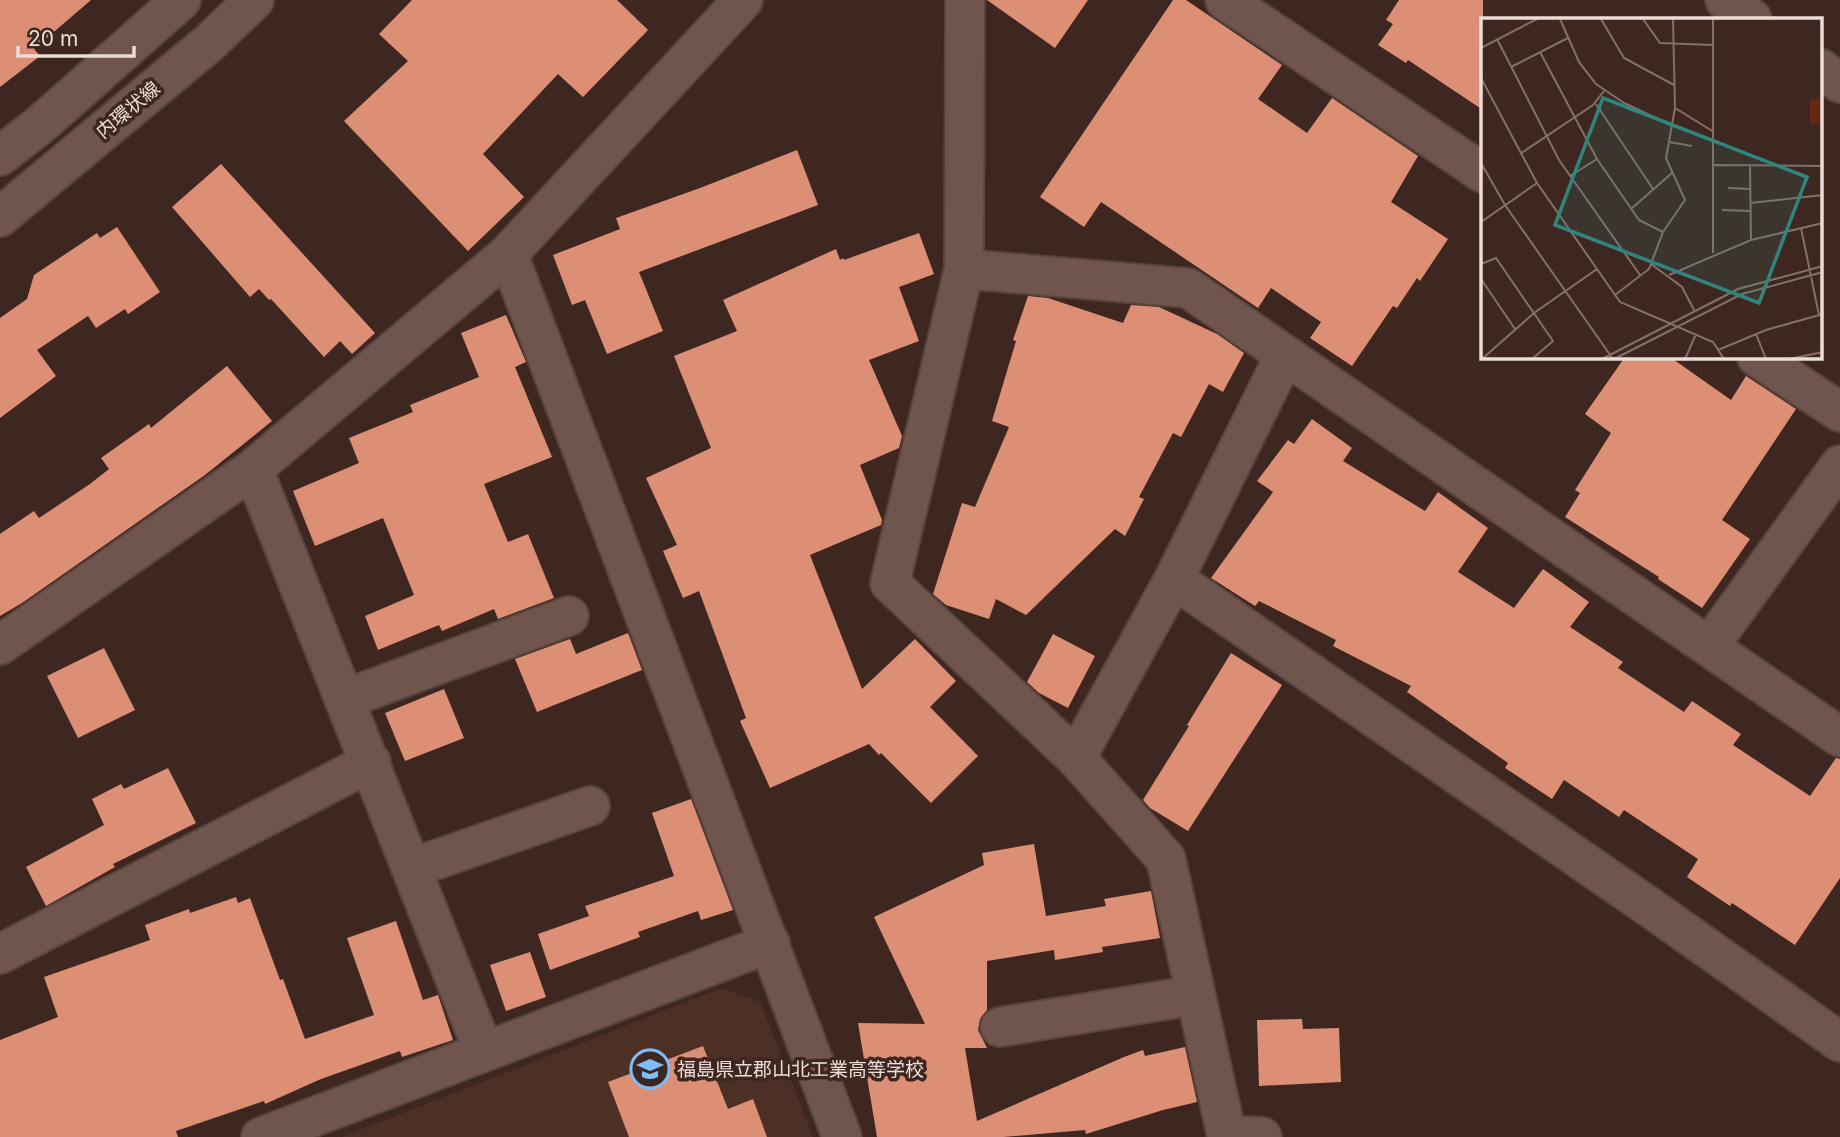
<svg xmlns="http://www.w3.org/2000/svg" width="1840" height="1137" font-family="Inter,'Noto Sans JP',sans-serif">
	<style>
		.built { fill: #4c3026 }
		.building { fill: #dd8f76 }
		.lines { fill: none; stroke-linecap: round; stroke-linejoin: round }
		.minor-casing { stroke: #58453f; stroke-width: 42 }
		.minor { stroke: #6f554d; stroke-width: 38 }
		.labels { text-anchor: middle; dominant-baseline: central; stroke-width: 7; stroke-linejoin: round; paint-order: stroke }
		.street-label { font-size: 19px; fill: #ecddd8; stroke: #3e2720 }
		.poi-label { font-size: 19px; fill: #ecddd8; stroke: #3e2720; text-anchor: start }
		.inset-road { fill: none; stroke: #84706a; stroke-width: 2 }
		.view { fill: #30857e; fill-opacity: 0.15; stroke: #30857e; stroke-width: 3.5 }
		.inset-edge { fill: none; stroke: #ecddd8; stroke-width: 3.5 }
	</style>
	<rect width="100%" height="100%" fill="#3e2720"/>
	<!-- built -->
	<path class="built" d="M722,988L760,1002L813,1137H342Z"/>
	<!-- building -->
	<path class="building" d="M0,0H91L34,49L40,56L0,87Z
		M412,0H617L648,30L583,97L558,74L483,154L524,197L468,251L344,121L408,61L379,34Z
		M987,0H1088L1055,48Z
		M1173,0H1186L1282,65L1258,99L1307,133L1332,98L1418,156L1391,202L1448,239L1420,281L1417,278L1397,308L1393,306L1352,366L1310,338L1321,322L1271,288L1258,308L1101,202L1084,227L1040,197Z
		M1399,0H1483V110L1408,60L1406,63L1378,45L1393,24L1386,20Z
		M797,150L818,205L639,272L663,331L607,354L585,300L572,305L553,255L620,229L616,218L700,188Z
		M221,164L375,333L352,354L340,341L324,357L271,299L269,300L259,289L250,297L172,207Z
		M117,227L160,292L128,314L125,309L96,328L88,316L37,350L56,376L0,418V318L27,299L34,275L97,233L100,238Z
		M919,233L934,274L899,287L919,341L869,360L902,436L899,448L860,465L882,520L881,525L810,555L862,689L915,639L956,681L930,707L978,756L931,803L881,753L879,755L869,744L770,788L740,721L746,718L699,591L683,598L663,551L677,545L646,478L711,448L674,356L737,331L723,300L836,249L840,260L843,258L844,260Z
		M1028,296L1048,298L1123,323L1131,305L1159,307L1217,334L1244,353L1223,392L1209,384L1181,437L1173,433L1139,497L1144,499L1125,536L1115,529L1026,615L996,599L989,619L946,605L933,594L962,503L975,507L1009,427L992,421L1016,341L1013,340Z
		M506,315L526,362L515,367L552,457L484,484L508,542L528,534L554,598L498,619L494,609L442,631L439,625L378,650L365,616L414,595L383,518L315,546L293,491L359,463L349,438L413,412L410,405L479,377L461,333Z
		M1625,357H1670L1731,400L1746,376L1796,409L1722,520L1750,539L1702,608L1658,579L1659,577L1565,517L1580,493L1575,490L1611,433L1585,414Z
		M227,366L272,421L205,475L22,603L0,616V534L34,511L39,518L90,484L109,469L101,458L149,424L151,428Z
		M1312,419L1352,448L1343,461L1425,511L1438,492L1488,528L1458,572L1514,608L1543,569L1589,602L1570,627L1623,662L1618,668L1684,712L1692,701L1741,734L1733,745L1810,796L1836,758L1840,759V878L1795,945L1732,903L1730,906L1687,877L1698,859L1624,810L1619,817L1564,780L1552,799L1505,768L1508,763L1407,692L1411,686L1333,646L1336,640L1259,601L1255,606L1211,578L1273,492L1257,481L1288,440L1294,444Z
		M628,633L642,670L537,712L515,659L570,639L576,654Z
		M1053,634L1095,656L1068,708L1039,693L1027,682Z
		M104,648L135,710L78,738L47,676Z
		M1231,653L1282,685L1188,831L1150,808L1143,800L1189,726L1187,725Z
		M444,689L464,738L405,761L385,713Z
		M168,768L196,823L113,864L115,867L46,906L26,867L104,825L92,799L121,784L124,789Z
		M691,799L733,910L701,920L698,911L638,932L640,937L550,970L538,934L589,916L585,906L674,876L652,813Z
		M1034,844L1046,916L1106,906L1104,899L1151,891L1160,938L1102,947L1103,952L1055,960L1054,950L987,961V1010L980,1019L978,1030L987,1048H965L977,1121L1124,1057L1143,1050L1145,1056L1185,1047L1197,1102L1163,1110L1086,1134L1085,1130L1003,1137H877L858,1023L925,1024L874,917L984,865L982,853Z
		M236,897L238,903L250,898L280,980L283,979L305,1039L374,1015L347,938L396,921L423,1000L438,995L453,1040L402,1057L400,1051L321,1079L265,1104L264,1101L176,1131L178,1137H0V1040L58,1017L44,977L150,940L145,925L189,909L190,913Z
		M530,952L546,997L506,1011L490,965Z
		M1302,1019L1303,1029L1339,1028L1341,1082L1259,1086L1257,1020Z
		M703,1046L728,1109L753,1099L767,1137H629L608,1082Z"/>
	<g class="lines">
		<!-- minor casing -->
		<g class="minor-casing">
			<path id="minor" d="M965,0L964,269L1188,288L1840,737
				M1225,0L1483,173
				M1725,0L1752,19
				M1821,69L1840,83
				M0,156L41,124L181,0
				M0,217L209,43L254,0
				M508,254L842,1137
				M964,269L890,583L1076,758L1166,859L1227,1137
				M1757,357L1840,412
				M253,469L484,1052
				M1174,579L1655,911L1840,1042
				M0,645L253,469L508,254L743,0
				M1710,645L1840,465
				M345,699L569,616
				M1076,758L1174,579L1285,355
				M412,868L590,806
				M0,954L371,762
				M1000,1027L1196,995
				M1227,1135L1262,1137
				M261,1137L770,943"/>
		</g>
		<!-- minor -->
		<use href="#minor" class="minor"/>
	</g>
	<!-- icons -->
	<defs>
		<g id="school-ring" transform="scale(2.0125)"><circle r="9.5" fill="#3e2720" stroke="#7fbdfa" stroke-width="1.5"/><path d="M0-5L7-2L0 1L-7-2ZM-4 1L0 2.5L4 1V4Q0 6-4 4Z" fill="#7fbdfa"/></g>
	</defs>
	<g fill-rule="evenodd">
		<use href="#school-ring" x="650" y="1069"/>
	</g>
	<g class="labels">
		<!-- street labels -->
		<g class="street-label">
			<text transform="translate(128 110) rotate(-40)">内環状線</text>
		</g>
		<!-- poi labels -->
		<g class="poi-label">
			<text x="677" y="1069">福島県立郡山北工業高等学校</text>
		</g>
	</g>
	<!-- overview -->
	<g transform="translate(1481 18)">
		<rect width="341" height="341" fill="#3e2720"/>
		<path d="M329,81H341V105H329Z" fill="#672811"/>
		<path class="inset-road" d="M79,1L98,44L115,66L143,85L190,107M120,1L143,40L193,67M162,1L179,25L232,27M192,1L194,90L233,114M232,1V235M16,21L78,142L159,257M0,30L56,1M59,34L116,141L158,202L182,214L168,251L134,277M30,49L87,20M0,60L56,165L139,284L232,324L243,341M115,86L172,171M188,124L211,128M39,136L112,87L123,73M0,145L24,187L132,341M233,147L342,148M269,148L270,222M89,158L116,141M247,170L269,171M269,185L342,177M150,191L191,155M241,192L269,193M0,204L56,165M320,210L338,297M182,214L204,182L185,140L194,90M0,246L15,240L72,323L51,341M170,246L201,269L213,292M188,257L270,222L342,205M0,261L34,311M275,316L285,341M237,332L285,312L342,296M1,341L53,295L116,251M121,341L257,271L342,248M133,341L261,276L342,254M204,341L215,316M308,341L342,334"/>
		<path class="view" d="M122,80L326,159L278,285L74,207Z"/>
		<rect width="341" height="341" class="inset-edge"/>
	</g>
	<!-- scale -->
	<path d="M18 46v10h116v-10" fill="none" stroke="#ecddd8" stroke-width="3.5"/>
	<text x="28" y="46" font-size="21" fill="#ecddd8" stroke="#3e2720" stroke-width="5" paint-order="stroke">20 m</text>
</svg>
